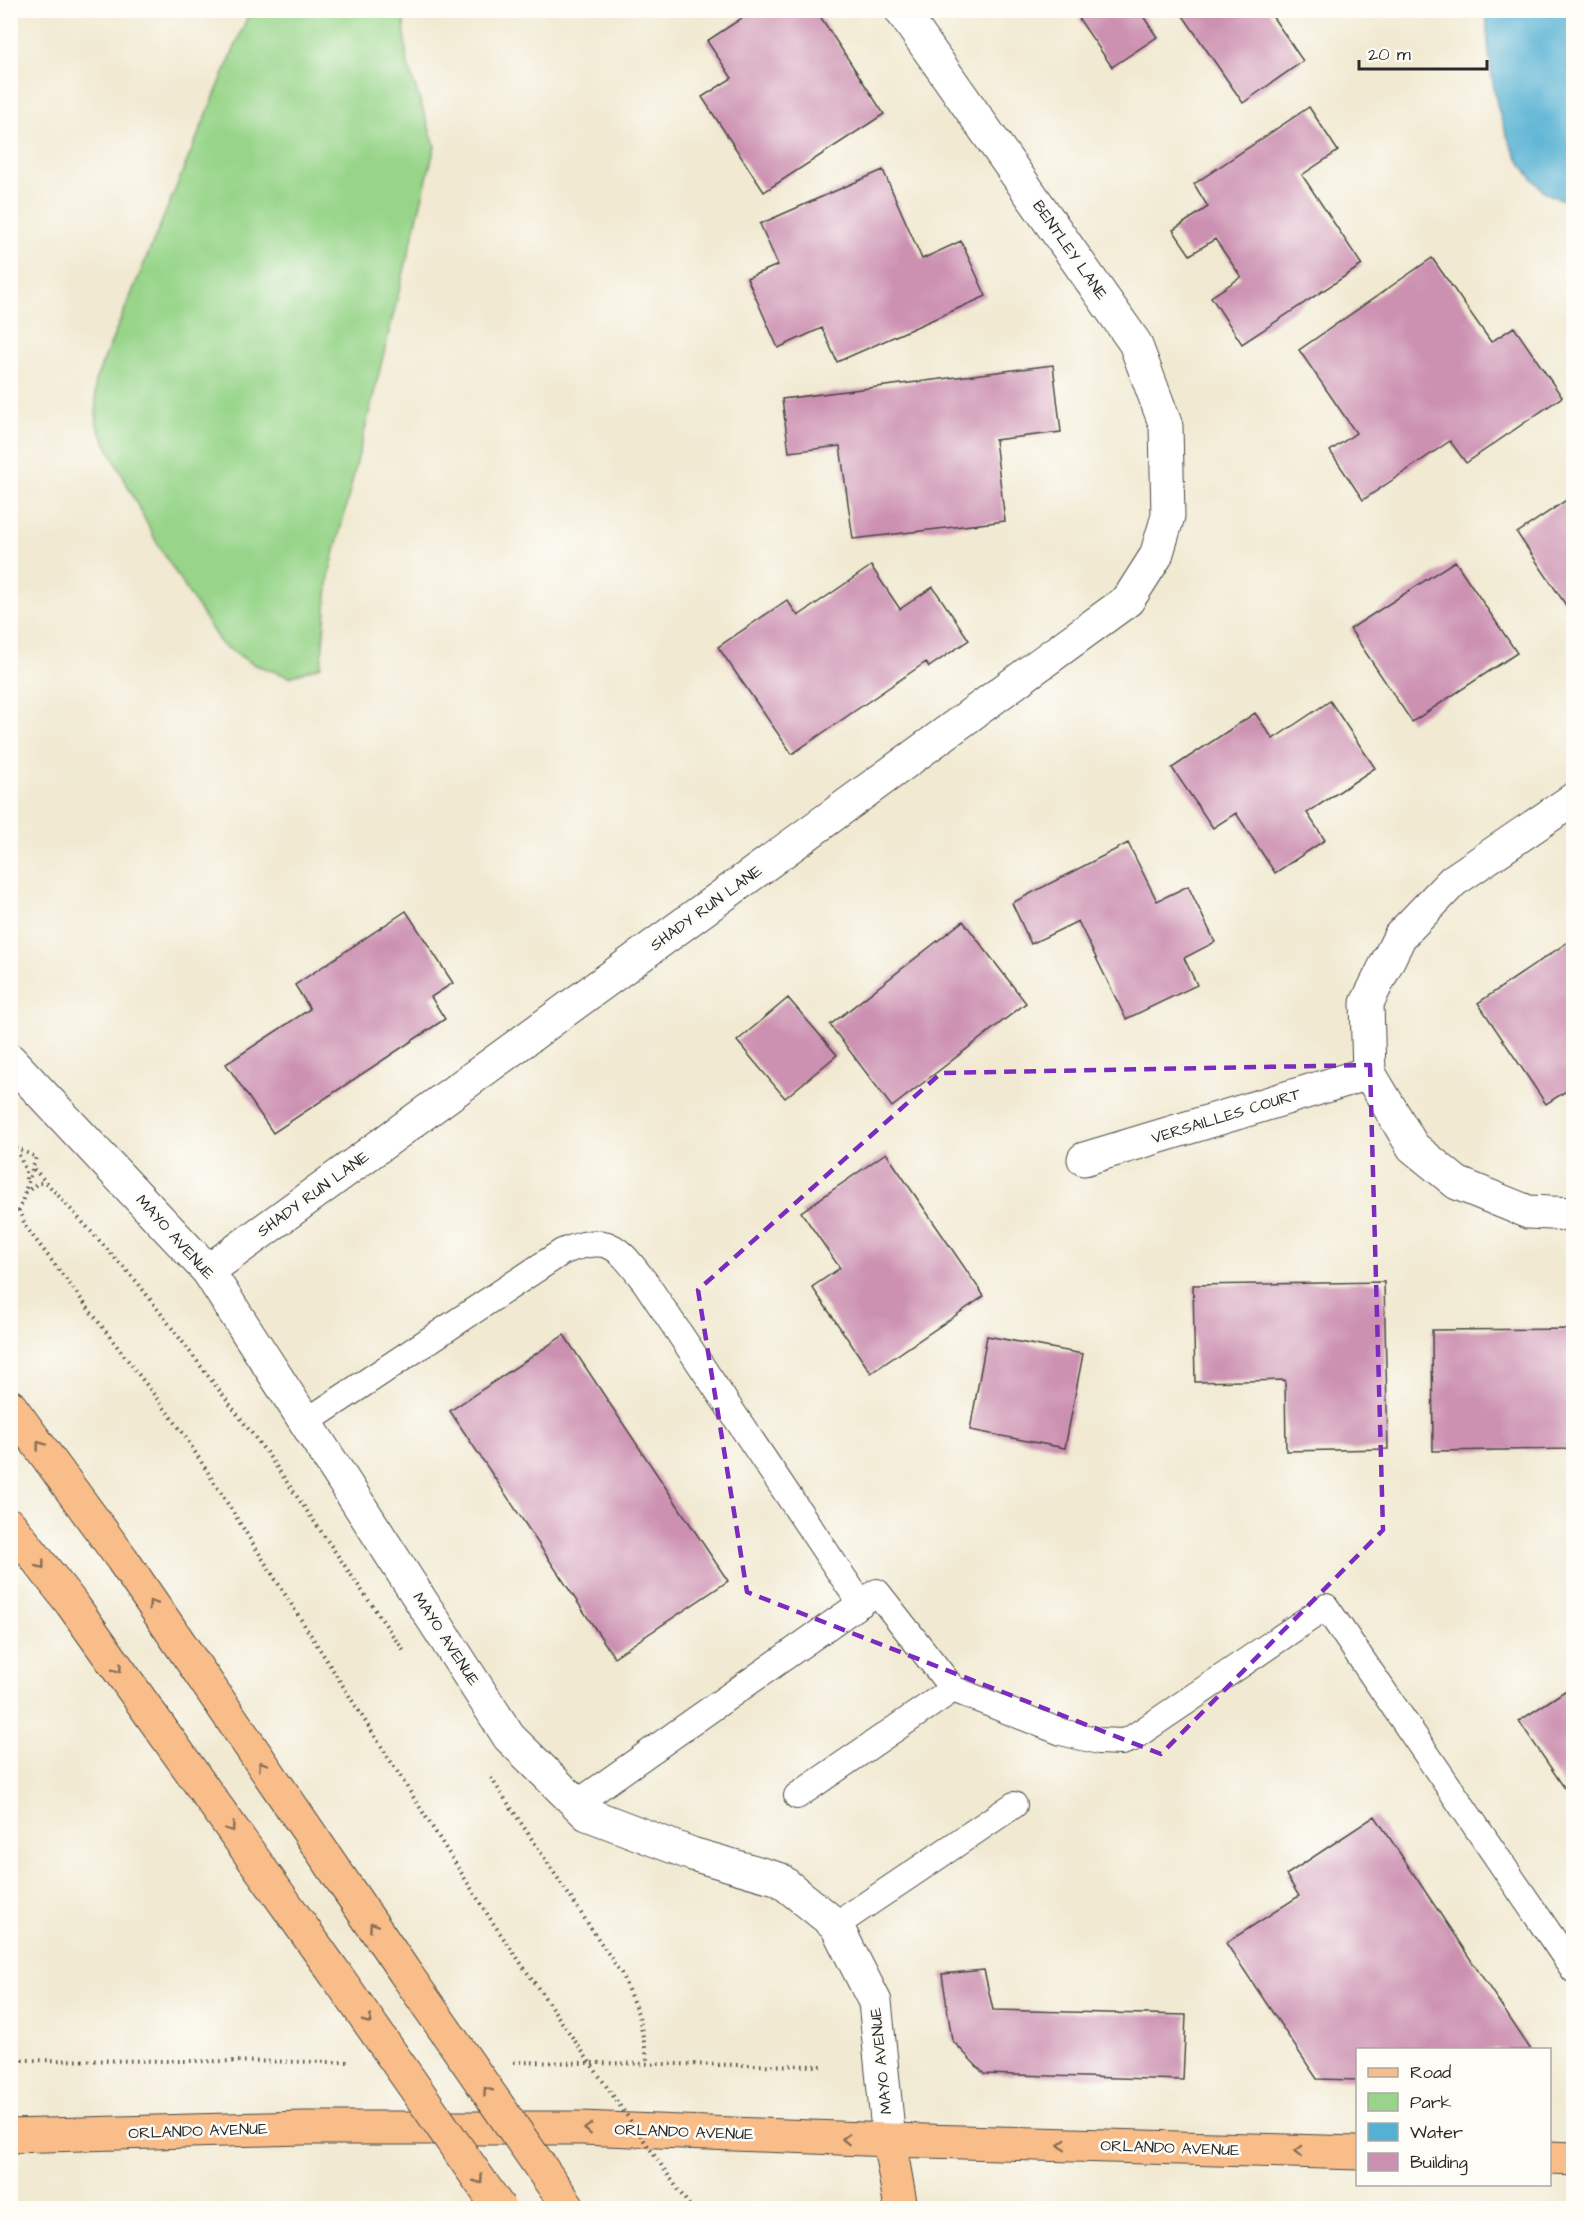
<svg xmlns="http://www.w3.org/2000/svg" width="1584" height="2219" font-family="'Architects Daughter',sans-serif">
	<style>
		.green { fill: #98d58a; stroke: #62805a; stroke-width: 1.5 }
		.water { fill: #55b1d3; stroke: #406e7f; stroke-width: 1.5 }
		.building { fill: #cc90b1 }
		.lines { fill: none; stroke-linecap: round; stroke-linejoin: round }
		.service-casing { stroke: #494844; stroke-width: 28 }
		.minor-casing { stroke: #494844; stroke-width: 35 }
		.primary-casing { stroke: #494844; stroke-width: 35 }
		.path { stroke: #494844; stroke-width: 4; stroke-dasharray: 1.5 4.5; stroke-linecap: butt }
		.service { stroke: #fff; stroke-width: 26 }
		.minor { stroke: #fff; stroke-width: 33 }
		.primary { stroke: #f8bd89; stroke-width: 33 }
		.primary-bridge-casing { stroke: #494844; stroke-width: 35; stroke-linecap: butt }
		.path-bridge { stroke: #494844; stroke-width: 4; stroke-dasharray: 1.5 4.5; stroke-linecap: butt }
		.primary-bridge { stroke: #f8bd89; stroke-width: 33 }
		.oneway { stroke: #876d55 }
		.marked { fill: none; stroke: #7b2cbf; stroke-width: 4.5; stroke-dasharray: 12 8; stroke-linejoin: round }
		.labels { text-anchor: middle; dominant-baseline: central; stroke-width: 5; stroke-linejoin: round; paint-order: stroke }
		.street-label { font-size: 16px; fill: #2b2b2b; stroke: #fdfcf7 }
	</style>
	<rect width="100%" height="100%" fill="#fdfcf7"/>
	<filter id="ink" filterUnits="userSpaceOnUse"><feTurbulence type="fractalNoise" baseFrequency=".0167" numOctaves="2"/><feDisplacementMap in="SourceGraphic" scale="12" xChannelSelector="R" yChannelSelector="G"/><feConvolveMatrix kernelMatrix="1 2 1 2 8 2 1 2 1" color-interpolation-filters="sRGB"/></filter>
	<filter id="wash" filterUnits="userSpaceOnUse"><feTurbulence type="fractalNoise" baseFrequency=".008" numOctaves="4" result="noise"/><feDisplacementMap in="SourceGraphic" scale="24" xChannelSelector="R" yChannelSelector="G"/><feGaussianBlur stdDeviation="1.35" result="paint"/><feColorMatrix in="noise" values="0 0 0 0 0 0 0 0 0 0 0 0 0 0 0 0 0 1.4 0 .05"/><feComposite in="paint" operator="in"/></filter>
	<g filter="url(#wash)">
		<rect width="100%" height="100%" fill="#f1e9d1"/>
		<!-- green -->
		<path class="green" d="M250,11H403L407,62L435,146L329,575L321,666L290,677L253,664L221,644L158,545L97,426L95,381Z"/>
		<!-- water -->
		<path class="water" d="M1486,11H1573V204C1565,200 1551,197 1544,191C1495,146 1489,73 1486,11Z"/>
		<g id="blocks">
			<!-- building -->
			<path class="building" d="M754,10H816L884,114L764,192L702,97L732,78L707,41Z
				M1091,10H1139L1157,37L1112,67L1079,19Z
				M1179,10H1268L1303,61L1243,103Z
				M1309,107L1338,151L1302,175L1362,265L1242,344L1211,297L1241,277L1215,239L1190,255L1173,230L1208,207L1194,184Z
				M883,170L922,259L961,241L986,296L837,362L822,328L778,348L747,278L778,265L760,224Z
				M1432,258L1491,342L1514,327L1562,397L1466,463L1450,441L1363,500L1330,451L1356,433L1299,350Z
				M1053,365L1061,432L995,440L1005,521L853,539L840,446L789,452L782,399Z
				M1574,495V617L1517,533Z
				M1455,561L1517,653L1412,722L1350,629Z
				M871,566L900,609L933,587L969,640L929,667L926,662L792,754L718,647L787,600L798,616Z
				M1330,701L1375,768L1307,813L1325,840L1275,873L1236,813L1213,828L1172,768L1255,713L1273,739Z
				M1128,843L1157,901L1188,886L1215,942L1184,958L1197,985L1126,1019L1078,921L1031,944L1012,903Z
				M406,911L453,983L431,997L445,1019L273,1133L226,1064L310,1009L295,985Z
				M963,921L1026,1003L892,1107L830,1025Z
				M1574,938V1086L1546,1104L1478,1003Z
				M788,998L837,1055L785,1098L737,1041Z
				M886,1153L984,1296L871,1373L812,1287L840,1268L801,1212Z
				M1384,1282L1388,1449L1286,1451L1285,1380L1195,1382L1193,1285Z
				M1574,1329V1449L1433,1451L1432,1330Z
				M564,1335L728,1581L614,1657L450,1411Z
				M987,1336L1083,1354L1065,1448L970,1430Z
				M1574,1685V1802L1519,1721Z
				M1375,1816L1531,2050H1358V2080L1317,2079L1226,1943L1299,1896L1286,1875Z
				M984,1970L993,2010L1186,2015L1183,2080L984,2074L952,2040L942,1974Z"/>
		</g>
	</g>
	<g filter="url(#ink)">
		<use href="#blocks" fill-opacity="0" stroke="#494844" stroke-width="1.5"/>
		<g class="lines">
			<!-- service casing -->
			<g class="service-casing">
				<path id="service" d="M306,1422L562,1252C609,1233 617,1246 645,1282L861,1604
					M797,1796L953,1689
					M576,1804L877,1592L953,1689L1061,1732L1099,1741L1122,1742L1131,1739L1326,1607L1574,1970
					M836,1925L1014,1805"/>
			</g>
			<!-- minor casing -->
			<g class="minor-casing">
				<path id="minor" d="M1574,799L1453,881L1400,936L1367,1003L1369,1073L1413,1147L1457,1183L1528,1212L1574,1214
					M10,1060L208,1271L509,1737L587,1814L692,1854L779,1879L836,1925L875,2002L889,2140
					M1084,1159L1369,1073
					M208,1271L1128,600L1156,556L1168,516L1166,426L1135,343L901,10"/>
			</g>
			<!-- primary casing -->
			<g class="primary-casing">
				<path id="primary" d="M10,1406L122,1559L406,1974
					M10,1525L72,1604L334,1972
					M10,2136L304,2128H581L889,2140L1358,2153
					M889,2140L901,2208
					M1550,2158L1574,2159"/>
			</g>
			<!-- path -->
			<path class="path" d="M10,1145L36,1157L19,1211L26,1227L181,1430L493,1923
				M19,1155L26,1171V1183
				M34,1169L137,1282L269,1456L405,1653
				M25,1193L38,1183H47
				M491,1778L621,1973L639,2016L648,2063
				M10,2060L348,2062
				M514,2062L822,2066"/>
			<!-- service -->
			<use href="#service" class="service"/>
			<!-- minor -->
			<use href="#minor" class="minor"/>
			<!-- primary -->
			<use href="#primary" class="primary"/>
			<!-- primary-bridge casing -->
			<g class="primary-bridge-casing">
				<path id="primary-bridge" d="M334,1972L499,2208
					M406,1974L569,2208"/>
			</g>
			<!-- path-bridge -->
			<path class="path-bridge" d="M493,1923L691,2208"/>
			<!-- primary-bridge -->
			<use href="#primary-bridge" class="primary-bridge"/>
		</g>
		<!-- one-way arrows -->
		<defs><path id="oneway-chevron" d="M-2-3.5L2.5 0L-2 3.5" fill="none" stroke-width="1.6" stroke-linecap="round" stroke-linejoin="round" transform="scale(1.5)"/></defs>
		<g class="oneway">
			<use href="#oneway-chevron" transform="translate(40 1445) rotate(-126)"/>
			<use href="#oneway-chevron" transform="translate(41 1565) rotate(52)"/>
			<use href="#oneway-chevron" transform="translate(152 1604) rotate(-124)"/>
			<use href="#oneway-chevron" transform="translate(118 1669) rotate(54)"/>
			<use href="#oneway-chevron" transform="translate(262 1765) rotate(-124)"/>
			<use href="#oneway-chevron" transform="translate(231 1828) rotate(54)"/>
			<use href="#oneway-chevron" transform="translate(373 1926) rotate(-124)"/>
			<use href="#oneway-chevron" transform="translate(368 2020) rotate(55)"/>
			<use href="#oneway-chevron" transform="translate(487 2091) rotate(-125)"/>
			<use href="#oneway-chevron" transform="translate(588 2129) rotate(-178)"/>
			<use href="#oneway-chevron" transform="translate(846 2139) rotate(-178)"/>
			<use href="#oneway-chevron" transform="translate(1062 2145) rotate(-178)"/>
			<use href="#oneway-chevron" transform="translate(1299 2151) rotate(-178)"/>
			<use href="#oneway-chevron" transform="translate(479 2180) rotate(55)"/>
		</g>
	</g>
	<!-- marked area -->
	<path class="marked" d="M1370,1065L1383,1530L1161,1754L747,1592L698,1290L941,1073Z"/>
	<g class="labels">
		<!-- street labels -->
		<g class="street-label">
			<text transform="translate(1070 250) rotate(55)">BENTLEY LANE</text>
			<text transform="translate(706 908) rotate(-36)">SHADY RUN LANE</text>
			<text transform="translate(1226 1116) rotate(-17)">VERSAILLES COURT</text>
			<text transform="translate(313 1194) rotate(-36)">SHADY RUN LANE</text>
			<text transform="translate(175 1237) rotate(48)">MAYO AVENUE</text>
			<text transform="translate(446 1639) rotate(57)">MAYO AVENUE</text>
			<text transform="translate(881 2061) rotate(-96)">MAYO AVENUE</text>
			<text transform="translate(198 2131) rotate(-2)">ORLANDO AVENUE</text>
			<text transform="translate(684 2132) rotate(2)">ORLANDO AVENUE</text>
			<text transform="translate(1170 2148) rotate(2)">ORLANDO AVENUE</text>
		</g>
	</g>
	<!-- margin -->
	<rect width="1584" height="2219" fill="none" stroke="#fdfcf7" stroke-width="36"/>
	<!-- legend -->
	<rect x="1356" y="2048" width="195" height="138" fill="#fdfcf7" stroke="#a9a8a5" stroke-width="1.5"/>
	<rect x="1368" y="2068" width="30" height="9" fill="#f8bd89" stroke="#a9a8a5" stroke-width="1.5"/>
	<text x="1410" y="2078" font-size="18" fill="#2b2b2b">Road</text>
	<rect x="1368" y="2093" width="30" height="18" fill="#98d58a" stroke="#a9a8a5" stroke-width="1.5"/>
	<text x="1410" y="2108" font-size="18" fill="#2b2b2b">Park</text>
	<rect x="1368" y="2123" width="30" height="18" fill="#55b1d3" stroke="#a9a8a5" stroke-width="1.5"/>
	<text x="1410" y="2138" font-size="18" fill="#2b2b2b">Water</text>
	<rect x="1368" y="2153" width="30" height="18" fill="#cc90b1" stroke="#a9a8a5" stroke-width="1.5"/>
	<text x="1410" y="2168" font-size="18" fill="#2b2b2b">Building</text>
	<!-- scale -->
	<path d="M1359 60v9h128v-9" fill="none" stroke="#2b2b2b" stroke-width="3"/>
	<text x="1368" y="60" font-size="18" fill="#2b2b2b" stroke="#fdfcf7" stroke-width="4.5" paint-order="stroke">20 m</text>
</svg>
